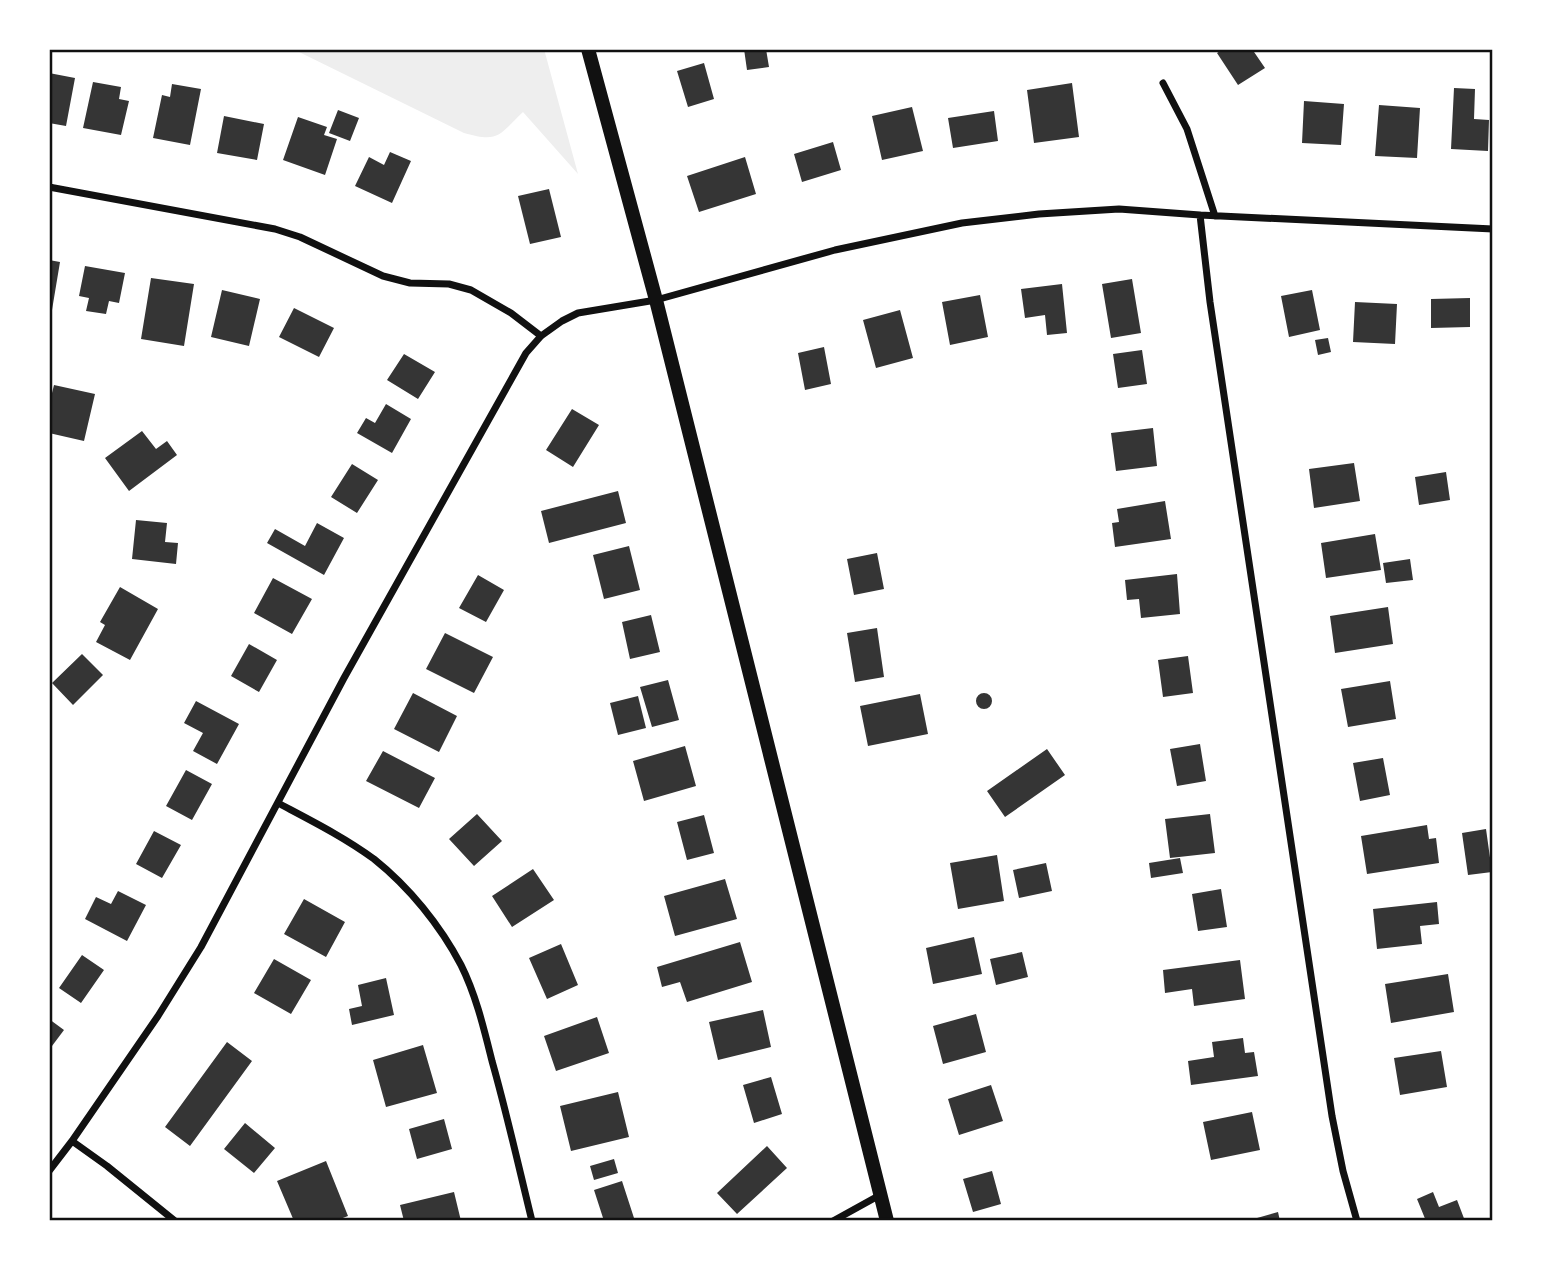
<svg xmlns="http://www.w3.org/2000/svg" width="1542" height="1270" font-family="Cabin,sans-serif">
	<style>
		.green { fill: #eee }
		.building { fill: #353535 }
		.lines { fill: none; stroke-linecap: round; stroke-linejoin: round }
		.minor { stroke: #111; stroke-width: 7 }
		.secondary { stroke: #111; stroke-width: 14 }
		.neatline { fill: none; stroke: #111; stroke-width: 2.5 }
	</style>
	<rect width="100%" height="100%" fill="#fff"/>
	<!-- green -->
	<path class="green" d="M287,49H544L578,174L523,112C499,135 499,143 464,133L297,51Z"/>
	<!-- building -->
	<path class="building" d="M744,49H766L769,67L747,70Z
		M1223,49H1252L1265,68L1238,85L1217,53Z
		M704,63L714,99L688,107L677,71Z
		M49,73L75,78L66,126L49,123Z
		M93,82L121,87L119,99L129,101L121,135L83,128Z
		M1072,83L1079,137L1034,143L1027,90Z
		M172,84L201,89L190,145L153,138L162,95L170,97Z
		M1454,88L1475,89L1474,119L1489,120L1488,151L1451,149Z
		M1304,101L1344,104L1341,145L1302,143Z
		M1379,105L1420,108L1417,158L1375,156Z
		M912,107L923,151L882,160L872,116Z
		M338,110L359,118L350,141L329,133Z
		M994,111L998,141L953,148L948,118Z
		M224,116L264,124L257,160L217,153Z
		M298,117L327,127L324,135L337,139L325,175L283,160Z
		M833,142L841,170L802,182L794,154Z
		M390,152L411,161L392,203L355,186L369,157L384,165Z
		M745,157L756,194L699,212L687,176Z
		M549,189L561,237L530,244L518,196Z
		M49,260L60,262L50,322L49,321Z
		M85,266L125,273L119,303L109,301L106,314L86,311L89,298L79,296Z
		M151,278L194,284L184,346L141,339Z
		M1132,279L1141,333L1111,338L1102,284Z
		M1062,284L1067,333L1047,335L1045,315L1025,318L1021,289Z
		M222,290L260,299L249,346L211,337Z
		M1312,290L1320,330L1289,337L1281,296Z
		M980,295L988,337L950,345L942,302Z
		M1470,298V327L1431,328V299Z
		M1355,302L1397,304L1395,344L1353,342Z
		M294,308L334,328L319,357L279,337Z
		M900,310L913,358L876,368L863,320Z
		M1328,338L1331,352L1318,355L1315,340Z
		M824,347L831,384L805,390L798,353Z
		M1142,350L1147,384L1118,388L1113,354Z
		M404,354L435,372L418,399L387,380Z
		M54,385L95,394L84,441L49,433V405Z
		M386,404L411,419L392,453L357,433L366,418L375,423Z
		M572,409L599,425L573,467L546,450Z
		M1153,428L1157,466L1116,471L1111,433Z
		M142,431L156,449L167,441L177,455L129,491L105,458Z
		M1354,463L1360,501L1314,508L1309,469Z
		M352,464L378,480L357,513L331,497Z
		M1446,472L1450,500L1419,505L1415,477Z
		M618,491L626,523L549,543L541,511Z
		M1165,501L1171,539L1115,547L1112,523L1119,522L1117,509Z
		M136,520L167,523L165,542L178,543L176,564L132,559Z
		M317,523L344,538L324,575L267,543L275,529L305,546Z
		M1375,534L1381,570L1326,578L1321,543Z
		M629,546L640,590L604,599L593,555Z
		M877,553L884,589L854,595L847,559Z
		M1410,559L1413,580L1386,583L1383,563Z
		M1177,574L1180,614L1141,618L1139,599L1127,600L1125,580Z
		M478,575L504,590L486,622L459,608Z
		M273,578L312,599L292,634L254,613Z
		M120,587L158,609L130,660L96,642L105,625L100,622Z
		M1388,607L1393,644L1335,653L1330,616Z
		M651,615L660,652L630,659L622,622Z
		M877,628L884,677L855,682L847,633Z
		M445,633L493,657L474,693L426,669Z
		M249,644L277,660L259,692L231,676Z
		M82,654L103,675L73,705L52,683Z
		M1188,656L1193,693L1163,697L1158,660Z
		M668,680L679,720L652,727L640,687Z
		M1390,681L1396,719L1348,727L1341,689Z
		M976 701a8 8 0 1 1 16 0a8 8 0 1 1-16 0Z
		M413,693L457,716L439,752L394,729Z
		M920,694L928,734L868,746L860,706Z
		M638,696L646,728L618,735L610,703Z
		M196,701L239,724L217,764L193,751L203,733L184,723Z
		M1200,744L1206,781L1177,786L1170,749Z
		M685,746L696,786L644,801L633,761Z
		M1047,749L1065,775L1005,817L987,791Z
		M383,751L435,778L419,808L366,781Z
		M1383,758L1390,795L1360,801L1353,763Z
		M186,770L212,784L192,820L166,806Z
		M477,814L502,841L474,866L449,839Z
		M1210,814L1215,853L1170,858L1165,819Z
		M704,815L714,853L687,860L677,822Z
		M1427,825L1429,839L1436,838L1439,863L1367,874L1361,836Z
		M1486,829L1492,872L1468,875L1462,833Z
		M154,831L181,845L162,878L136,864Z
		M997,855L1004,901L958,909L950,863Z
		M1180,858L1183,873L1151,878L1149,863Z
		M1046,863L1052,891L1019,898L1013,870Z
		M533,869L554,900L512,927L492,896Z
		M725,879L737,919L675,936L664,896Z
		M1221,889L1227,927L1198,931L1192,894Z
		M118,891L146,905L127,941L85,919L96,897L111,904Z
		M304,899L345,922L326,957L284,934Z
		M1437,902L1439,924L1420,926L1422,944L1377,949L1373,909Z
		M974,937L982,974L933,984L926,948Z
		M740,942L752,982L687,1002L680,982L662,987L657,967Z
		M561,944L578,985L547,999L529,958Z
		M1022,952L1028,977L996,985L990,959Z
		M82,955L104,970L81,1003L59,988Z
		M274,959L311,980L291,1014L254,993Z
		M1240,960L1245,999L1194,1006L1192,989L1165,993L1163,970Z
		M1448,974L1454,1012L1391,1023L1385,984Z
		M386,978L394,1015L352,1025L349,1009L362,1006L358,985Z
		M763,1010L771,1047L718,1060L709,1022Z
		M976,1014L986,1052L943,1064L933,1026Z
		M597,1017L609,1053L556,1071L544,1036Z
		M49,1019L64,1030L49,1050Z
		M1243,1038L1245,1053L1254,1052L1258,1076L1191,1085L1188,1061L1214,1057L1212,1042Z
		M227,1042L252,1061L190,1146L165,1127Z
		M423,1045L437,1093L386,1107L373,1060Z
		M1441,1051L1447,1087L1400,1095L1394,1058Z
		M771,1077L782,1114L754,1123L743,1085Z
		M991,1085L1003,1121L959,1135L948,1099Z
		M618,1092L629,1137L571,1151L560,1106Z
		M1252,1112L1260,1150L1211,1160L1203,1122Z
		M444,1119L452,1149L417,1159L409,1129Z
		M245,1123L275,1148L254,1173L224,1149Z
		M767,1146L787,1168L737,1214L717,1193Z
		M614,1159L618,1173L594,1180L590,1166Z
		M326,1161L348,1216L335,1221H294L277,1181Z
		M992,1171L1001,1204L973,1212L963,1179Z
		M622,1181L634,1218L624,1221H604L594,1190Z
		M454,1192L461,1221H404L400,1205Z
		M1433,1192L1439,1207L1457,1200L1465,1221H1426L1417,1199Z
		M1278,1212L1280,1221H1250V1220Z"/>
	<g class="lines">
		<!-- minor -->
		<path class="minor" d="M1163,83L1187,129L1215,216
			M49,187L275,229L300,237L383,276L410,283L449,284L471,290L511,313L541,336
			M1200,215L1210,302L1332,1116L1343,1171L1357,1221
			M278,803C310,820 344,837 374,859C409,887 440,925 461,965C476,995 484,1029 492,1061C507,1114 519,1168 532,1221
			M72,1141L107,1166L175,1221
			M49,1171L72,1141L158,1016L201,947L344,678L526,353L541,336L562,321L578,313L656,300L835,250L962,223L1039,214L1119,209L1200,215L1493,229
			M833,1221L880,1195"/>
		<!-- secondary -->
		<path class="secondary" d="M588,49L656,300L887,1221"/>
	</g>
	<!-- border -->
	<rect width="1542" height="1270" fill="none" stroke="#ffffff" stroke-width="102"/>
	<rect x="51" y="51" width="1440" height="1168" class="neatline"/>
</svg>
